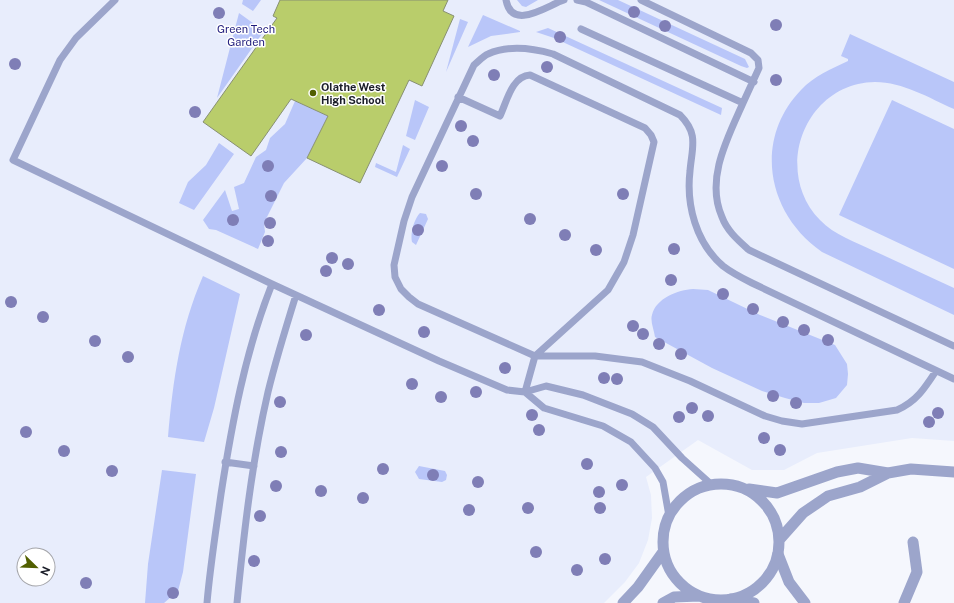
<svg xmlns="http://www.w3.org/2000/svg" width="954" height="603" font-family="'Public Sans',sans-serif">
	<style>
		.built { fill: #e8edfc; fill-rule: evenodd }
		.green { fill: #b9c6f9 }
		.building { fill: #b9cd6b; stroke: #889072 }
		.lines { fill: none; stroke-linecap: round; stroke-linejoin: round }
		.service { stroke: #9ca5cb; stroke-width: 7 }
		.minor { stroke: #9ca5cb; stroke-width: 11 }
		.tertiary { stroke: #9ca5cb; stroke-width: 11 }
		.tree { fill: #7f7eb6 }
		.poi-dot { fill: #515f00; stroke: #fff; stroke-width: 1.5 }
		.labels { text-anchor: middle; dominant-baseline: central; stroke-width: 3; stroke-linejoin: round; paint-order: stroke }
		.park-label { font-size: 11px; fill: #1f1b7c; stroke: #fff }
		.poi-label { font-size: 11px; font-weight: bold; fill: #1b1e29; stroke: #fff; text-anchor: start }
	</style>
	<rect width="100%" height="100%" fill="#f5f7fd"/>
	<!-- built -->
	<path class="built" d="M0,0H954V441L912,438L817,453L784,470H752L698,440L646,477L651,495L652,518L648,540L639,563L625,582L604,603H0ZM24,555H48V579H24Z"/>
	<!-- green -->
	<path class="green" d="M243,0H261L253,11L242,4Z
		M517,0H538L526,7L522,6Z
		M599,0H618L745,59L749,67L747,68L741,66Z
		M239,13L264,31L217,98Z
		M483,15L520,31V32L491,36L468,47Z
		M460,19L468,22L446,72Z
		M548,28L722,108L721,115L554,38L536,32Z
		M850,34L954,82V109C929,98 903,82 875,82C805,83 772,171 820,220C834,235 856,242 874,251C901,263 927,276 954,288V315L822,252C767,214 753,140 801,90C814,76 831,69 848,61V59L841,56Z
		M415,100L429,107L415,140L406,136Z
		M892,100L954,129V269L839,215Z
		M295,101L328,116L307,158L284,183L264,223L265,232L258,249L216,230L209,229L203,220L225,190L232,211L239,209L234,187L244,183L256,157L266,150L270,138L285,124Z
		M219,143L234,154L194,210L179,203L188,182L206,165Z
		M403,145L410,149L397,177L375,167L376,163L396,172Z
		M420,213L426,214L428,219L416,245L412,242C410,234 414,219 420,213Z
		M203,276L240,294L214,408L204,442L168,437C173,380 180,329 203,276Z
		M693,289L708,290L760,315L835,345L847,364L848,374L847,385L836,398L819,403H804L785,398L762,391L712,368L655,337C654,330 650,321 652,315C656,298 678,290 693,289Z
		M419,466L445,471L447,475L446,480L442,482L419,479L415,472Z
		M162,470L196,474L183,572L178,591L164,603H145L148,564Z"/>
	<!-- building -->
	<path class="building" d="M280,0H448L443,11L454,16L422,86L409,80L360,183L307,158L328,116L291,99L251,156L203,122L277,18L273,16Z"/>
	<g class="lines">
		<!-- service -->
		<path class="service" d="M115,0L76,38L60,60L13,160L272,284L439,361L507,390L525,392L535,356L608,290L624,262L633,235L654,142L651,135L645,128L530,75C512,76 507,101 500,116L458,97
			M506,0C512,32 548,5 564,0
			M577,0L586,2L754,82
			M641,0L751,53L758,60L759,68L743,103
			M581,29L743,103C728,137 705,179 722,217C727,231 739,241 749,250L954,346
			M936,371C925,388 916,402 897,410L802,424L782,421L765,416L690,381L642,362L595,356H535L418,304L409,297L401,289L395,277L394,265L404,221L412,197L474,65C478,62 483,56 488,54C508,45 532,48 553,54L680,115C699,134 692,147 690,171C686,205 696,243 723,266C732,273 742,278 752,283L954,379
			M525,392L546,386L583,395L632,414L653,427L682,458L711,484
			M525,392L544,408L603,426L631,442L655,468L663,482L669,516
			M225,462L254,466
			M207,603C210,567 216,530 221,494C232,423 245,352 272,284
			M237,603C244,532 252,461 268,392C276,359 286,327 296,295"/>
		<!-- minor -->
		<path class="minor" d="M778,554L789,582L805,603
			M731,599L754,603
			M904,603L917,572L913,542"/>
		<!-- tertiary -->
		<path class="tertiary" d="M663 542a58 58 0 1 1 116 0a58 58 0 1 1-116 0Z
			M749,489L777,493L837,472L858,468L888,473L911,469L954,472
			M779,540L803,513L828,496L860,487L888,473
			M623,603L638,587L663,552
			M663,603L674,597L699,596"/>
	</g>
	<!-- trees -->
	<g class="tree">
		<circle cx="634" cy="12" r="6"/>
		<circle cx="219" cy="13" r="6"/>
		<circle cx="776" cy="25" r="6"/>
		<circle cx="665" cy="26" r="6"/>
		<circle cx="560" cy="37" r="6"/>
		<circle cx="15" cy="64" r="6"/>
		<circle cx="547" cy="67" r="6"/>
		<circle cx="494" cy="75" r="6"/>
		<circle cx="776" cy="80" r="6"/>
		<circle cx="195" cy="112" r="6"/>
		<circle cx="461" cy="126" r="6"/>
		<circle cx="473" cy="141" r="6"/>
		<circle cx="268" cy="166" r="6"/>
		<circle cx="442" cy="166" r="6"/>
		<circle cx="476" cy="194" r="6"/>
		<circle cx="623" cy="194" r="6"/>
		<circle cx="271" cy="196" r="6"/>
		<circle cx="530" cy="219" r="6"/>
		<circle cx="233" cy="220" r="6"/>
		<circle cx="270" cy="223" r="6"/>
		<circle cx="418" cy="230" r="6"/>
		<circle cx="565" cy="235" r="6"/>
		<circle cx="268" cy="241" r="6"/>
		<circle cx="674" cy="249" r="6"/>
		<circle cx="596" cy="250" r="6"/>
		<circle cx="332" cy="258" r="6"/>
		<circle cx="348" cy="264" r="6"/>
		<circle cx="326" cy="271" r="6"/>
		<circle cx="671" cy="280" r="6"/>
		<circle cx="723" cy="294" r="6"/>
		<circle cx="11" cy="302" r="6"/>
		<circle cx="753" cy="309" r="6"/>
		<circle cx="379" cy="310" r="6"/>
		<circle cx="43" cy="317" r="6"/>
		<circle cx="783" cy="322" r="6"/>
		<circle cx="633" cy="326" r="6"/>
		<circle cx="804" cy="330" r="6"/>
		<circle cx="424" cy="332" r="6"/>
		<circle cx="643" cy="334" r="6"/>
		<circle cx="306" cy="335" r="6"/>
		<circle cx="828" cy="340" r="6"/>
		<circle cx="95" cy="341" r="6"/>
		<circle cx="659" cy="344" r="6"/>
		<circle cx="681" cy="354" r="6"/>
		<circle cx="128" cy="357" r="6"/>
		<circle cx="505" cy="368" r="6"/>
		<circle cx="604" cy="378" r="6"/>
		<circle cx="617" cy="379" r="6"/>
		<circle cx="412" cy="384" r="6"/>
		<circle cx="476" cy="392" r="6"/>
		<circle cx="773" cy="396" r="6"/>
		<circle cx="441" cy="397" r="6"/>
		<circle cx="280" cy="402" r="6"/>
		<circle cx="796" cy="403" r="6"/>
		<circle cx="692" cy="408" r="6"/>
		<circle cx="938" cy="413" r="6"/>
		<circle cx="532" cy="415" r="6"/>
		<circle cx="708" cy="416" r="6"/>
		<circle cx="679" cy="417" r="6"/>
		<circle cx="929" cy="422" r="6"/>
		<circle cx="539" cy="430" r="6"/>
		<circle cx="26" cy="432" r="6"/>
		<circle cx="764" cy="438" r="6"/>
		<circle cx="780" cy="450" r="6"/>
		<circle cx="64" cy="451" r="6"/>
		<circle cx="281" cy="452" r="6"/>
		<circle cx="587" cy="464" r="6"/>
		<circle cx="383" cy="469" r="6"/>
		<circle cx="112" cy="471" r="6"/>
		<circle cx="433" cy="475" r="6"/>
		<circle cx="478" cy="482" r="6"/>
		<circle cx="622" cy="485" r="6"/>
		<circle cx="276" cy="486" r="6"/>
		<circle cx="321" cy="491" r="6"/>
		<circle cx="599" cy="492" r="6"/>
		<circle cx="363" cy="498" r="6"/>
		<circle cx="528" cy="508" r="6"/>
		<circle cx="600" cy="508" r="6"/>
		<circle cx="469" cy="510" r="6"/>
		<circle cx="260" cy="516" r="6"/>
		<circle cx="536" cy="552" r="6"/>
		<circle cx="605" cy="559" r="6"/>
		<circle cx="254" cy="561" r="6"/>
		<circle cx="577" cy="570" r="6"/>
		<circle cx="86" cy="583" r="6"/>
		<circle cx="173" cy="593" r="6"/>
	</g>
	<!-- markers -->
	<circle class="poi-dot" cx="313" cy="93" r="4"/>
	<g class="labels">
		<!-- park labels -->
		<g class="park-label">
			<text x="246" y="29">Green Tech<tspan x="246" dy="13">Garden</tspan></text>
		</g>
		<!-- poi labels -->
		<g class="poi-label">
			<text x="321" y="87">Olathe West<tspan x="321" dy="13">High School</tspan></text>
		</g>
	</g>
	<!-- north arrow -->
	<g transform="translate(36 567) rotate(113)"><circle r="19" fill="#ffffff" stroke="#a4a5a9"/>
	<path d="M0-3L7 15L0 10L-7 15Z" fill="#515f00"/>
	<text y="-6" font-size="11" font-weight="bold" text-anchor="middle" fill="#1b1e29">N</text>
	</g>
</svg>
